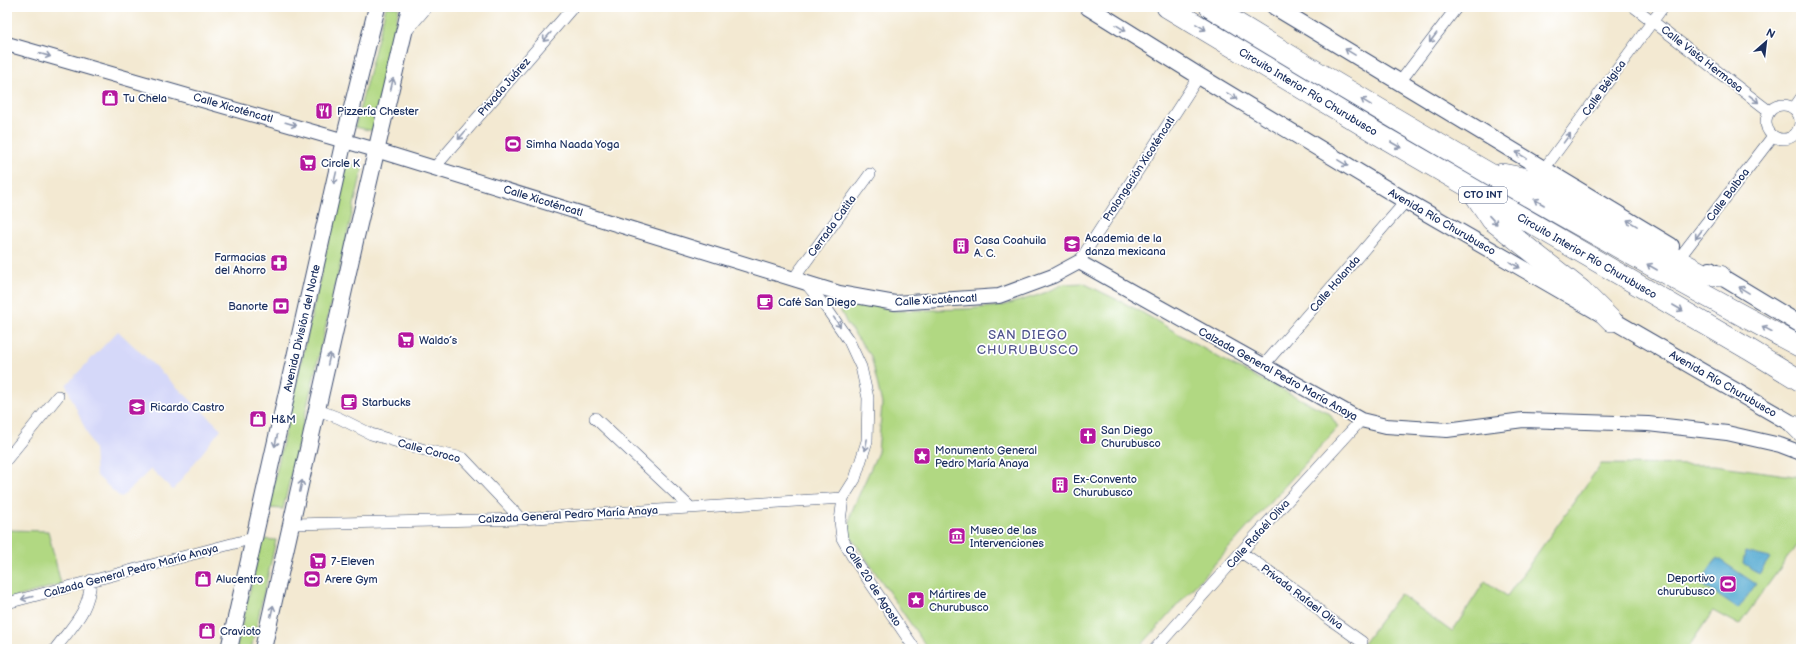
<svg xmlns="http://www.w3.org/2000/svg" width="1808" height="656" font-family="'Balsamiq Sans',sans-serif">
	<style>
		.built { fill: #d5d8f9 }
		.green { fill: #b1d882; stroke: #668470 }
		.water { fill: #55aad1; stroke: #386c98 }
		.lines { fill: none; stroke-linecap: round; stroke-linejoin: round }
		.minor-casing { stroke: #3b4b6f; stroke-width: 12 }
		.tertiary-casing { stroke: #3b4b6f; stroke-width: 16 }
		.secondary-casing { stroke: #3b4b6f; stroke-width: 18 }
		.trunk-casing { stroke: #3b4b6f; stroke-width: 20 }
		.motorway-casing { stroke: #3b4b6f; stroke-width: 22 }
		.minor { stroke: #fff; stroke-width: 11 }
		.tertiary { stroke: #fff; stroke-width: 14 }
		.secondary { stroke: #fff; stroke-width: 16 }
		.trunk { stroke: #fff; stroke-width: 19 }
		.motorway { stroke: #fff; stroke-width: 21 }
		.oneway { stroke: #8d97ae }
		.labels { text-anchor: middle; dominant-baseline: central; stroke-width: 3.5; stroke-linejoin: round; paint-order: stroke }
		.shield { fill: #fff; stroke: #5f6d8e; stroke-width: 1 }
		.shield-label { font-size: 10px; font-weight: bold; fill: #1b2f5e }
		.street-label { font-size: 11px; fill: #1b2f5e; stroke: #fff }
		.poi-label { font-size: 11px; fill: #1b2f5e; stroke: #fff; text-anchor: start }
		.quarter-label { font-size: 13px; letter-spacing: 1px; fill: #51558e; stroke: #fff }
	</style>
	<rect width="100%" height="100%" fill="#fff"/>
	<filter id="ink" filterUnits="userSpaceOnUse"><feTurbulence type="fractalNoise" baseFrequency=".025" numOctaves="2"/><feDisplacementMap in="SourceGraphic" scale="8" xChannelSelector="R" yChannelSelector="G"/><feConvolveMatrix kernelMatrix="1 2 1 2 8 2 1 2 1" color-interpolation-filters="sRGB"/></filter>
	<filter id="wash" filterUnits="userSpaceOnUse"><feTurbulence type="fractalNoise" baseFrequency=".012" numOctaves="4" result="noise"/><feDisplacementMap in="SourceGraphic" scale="16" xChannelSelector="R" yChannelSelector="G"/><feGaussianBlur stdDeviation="0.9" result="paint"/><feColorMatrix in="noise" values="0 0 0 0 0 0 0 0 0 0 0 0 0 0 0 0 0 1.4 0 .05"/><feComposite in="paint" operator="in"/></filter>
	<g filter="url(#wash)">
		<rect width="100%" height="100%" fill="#f3e9d2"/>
		<!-- built -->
		<path class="built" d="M118,331L221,429L173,490L151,469L121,498L96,475L94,449L66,385Z"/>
		<!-- green -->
		<path class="green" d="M386,7H399L373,131L355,127Z
			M346,164L363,167L283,509L268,508Z
			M1083,283L1138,310L1228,363L1329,413L1338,427L1138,649H928L849,534L851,513L878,452L882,404L871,356L847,324L835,298L836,293L894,311L965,309L1002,306L1039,295L1064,284Z
			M1601,464L1714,465L1801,477V539L1739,625L1713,611L1687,649H1359L1400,594L1452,632L1485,581L1507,596Z
			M7,530L48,531L61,584L7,600Z
			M262,539L276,540L251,649H236Z"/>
		<!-- water -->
		<path class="water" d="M1745,552L1770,558L1759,574L1743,563Z
			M1717,558L1756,584L1738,609L1700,583Z"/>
	</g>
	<g filter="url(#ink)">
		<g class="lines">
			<!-- minor casing -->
			<g class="minor-casing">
				<path id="minor" d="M1634,7L1769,111
					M406,32L427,7
					M1400,82L1457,7
					M1766 122a17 17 0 1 1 34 0a17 17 0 1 1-34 0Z
					M1794,108L1801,98
					M435,167L573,7
					M1544,169L1663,7
					M1683,253L1773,136
					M1079,262L1199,76
					M794,278L870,174
					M804,281L827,309L849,341L861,367L868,398L867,441L855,479L843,498L840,521L842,538L852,556L915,649
					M1263,366L1406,201
					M318,410L339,418L371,434L425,450L463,458L521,519
					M595,418L690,507
					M7,459L58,396
					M292,524L521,519L843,498
					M1241,552L1306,597L1324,615L1362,642
					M7,603L254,538
					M55,649C73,625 89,612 91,580
					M1155,649L1241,552L1361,420"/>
			</g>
			<!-- tertiary casing -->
			<g class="tertiary-casing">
				<path id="tertiary" d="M7,44L376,150L839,293L895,303L999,296L1053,276L1079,262L1361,420L1386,426L1447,430L1523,420L1648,424L1727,433L1780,445L1801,453"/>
			</g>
			<!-- secondary casing -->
			<g class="secondary-casing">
				<path id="secondary" d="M1088,7L1199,76L1406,201L1801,429
					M1275,7L1671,246
					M1710,270L1801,325
					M229,649L344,140L377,7
					M263,649L355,241L410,7"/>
			</g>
			<!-- trunk casing -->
			<g class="trunk-casing">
				<path id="trunk" d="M1794,425L1801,432"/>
			</g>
			<!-- motorway casing -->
			<g class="motorway-casing">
				<path id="motorway" d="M1167,7L1378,134L1750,350L1801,381
					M1210,7C1404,126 1600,240 1801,347
					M1502,174L1537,181L1629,234L1703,274L1720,276
					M1473,192L1492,220L1581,290L1612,321"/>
			</g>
			<!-- minor -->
			<use href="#minor" class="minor"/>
			<!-- tertiary -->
			<use href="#tertiary" class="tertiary"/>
			<!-- secondary -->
			<use href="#secondary" class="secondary"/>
			<!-- trunk -->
			<use href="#trunk" class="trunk"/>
			<!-- motorway -->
			<use href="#motorway" class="motorway"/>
		</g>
		<!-- one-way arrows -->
		<defs><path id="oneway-shaft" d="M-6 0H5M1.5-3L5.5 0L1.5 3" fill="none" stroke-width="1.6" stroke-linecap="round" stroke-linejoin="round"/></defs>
		<g class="oneway">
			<use href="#oneway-shaft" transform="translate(1201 27) rotate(31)"/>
			<use href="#oneway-shaft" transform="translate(1121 28) rotate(32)"/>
			<use href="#oneway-shaft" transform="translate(547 37) rotate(131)"/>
			<use href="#oneway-shaft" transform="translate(1433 38) rotate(127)"/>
			<use href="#oneway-shaft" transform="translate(1350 52) rotate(-149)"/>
			<use href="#oneway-shaft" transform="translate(45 55) rotate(16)"/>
			<use href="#oneway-shaft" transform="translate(392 84) rotate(-77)"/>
			<use href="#oneway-shaft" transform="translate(1232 96) rotate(31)"/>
			<use href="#oneway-shaft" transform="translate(1754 99) rotate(38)"/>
			<use href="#oneway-shaft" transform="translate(1366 102) rotate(-149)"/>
			<use href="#oneway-shaft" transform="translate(291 124) rotate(16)"/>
			<use href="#oneway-shaft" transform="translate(462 135) rotate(131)"/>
			<use href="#oneway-shaft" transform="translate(1567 138) rotate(-54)"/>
			<use href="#oneway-shaft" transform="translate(1396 145) rotate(30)"/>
			<use href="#oneway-shaft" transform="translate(1521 155) rotate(-149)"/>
			<use href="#oneway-shaft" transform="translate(1343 163) rotate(31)"/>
			<use href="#oneway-shaft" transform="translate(335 178) rotate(103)"/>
			<use href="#oneway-shaft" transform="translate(1539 202) rotate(-150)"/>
			<use href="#oneway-shaft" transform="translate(1493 220) rotate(47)"/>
			<use href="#oneway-shaft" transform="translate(1632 223) rotate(-149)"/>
			<use href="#oneway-shaft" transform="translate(1699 234) rotate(127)"/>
			<use href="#oneway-shaft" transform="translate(1515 265) rotate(30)"/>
			<use href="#oneway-shaft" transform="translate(1652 267) rotate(-150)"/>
			<use href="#oneway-shaft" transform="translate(1744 290) rotate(-149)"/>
			<use href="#oneway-shaft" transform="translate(1678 308) rotate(30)"/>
			<use href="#oneway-shaft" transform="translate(837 322) rotate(55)"/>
			<use href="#oneway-shaft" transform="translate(1767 329) rotate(-152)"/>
			<use href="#oneway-shaft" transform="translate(329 359) rotate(-77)"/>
			<use href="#oneway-shaft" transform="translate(276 441) rotate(103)"/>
			<use href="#oneway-shaft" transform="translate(866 445) rotate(101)"/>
			<use href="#oneway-shaft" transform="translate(301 486) rotate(-78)"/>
			<use href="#oneway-shaft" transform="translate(27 598) rotate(166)"/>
			<use href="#oneway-shaft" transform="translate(272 611) rotate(-77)"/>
		</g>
	</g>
	<!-- icons -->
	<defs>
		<g id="shop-square" transform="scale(0.9)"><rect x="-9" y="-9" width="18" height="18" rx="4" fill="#b5179e" stroke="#fff"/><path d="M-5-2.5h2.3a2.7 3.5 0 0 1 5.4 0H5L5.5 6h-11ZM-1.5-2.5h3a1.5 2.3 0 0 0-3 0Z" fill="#fff"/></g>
		<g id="restaurant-square" transform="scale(0.9)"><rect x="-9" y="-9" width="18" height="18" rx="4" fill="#b5179e" stroke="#fff"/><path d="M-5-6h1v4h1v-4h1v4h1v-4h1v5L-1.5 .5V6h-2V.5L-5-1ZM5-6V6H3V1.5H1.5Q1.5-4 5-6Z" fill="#fff"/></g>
		<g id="stadium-square" transform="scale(0.9)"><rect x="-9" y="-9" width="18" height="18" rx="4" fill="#b5179e" stroke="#fff"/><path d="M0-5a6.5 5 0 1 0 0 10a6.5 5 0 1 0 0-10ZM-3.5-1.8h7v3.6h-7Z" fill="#fff"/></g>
		<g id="supermarket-square" transform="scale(0.9)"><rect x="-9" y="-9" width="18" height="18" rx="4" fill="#b5179e" stroke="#fff"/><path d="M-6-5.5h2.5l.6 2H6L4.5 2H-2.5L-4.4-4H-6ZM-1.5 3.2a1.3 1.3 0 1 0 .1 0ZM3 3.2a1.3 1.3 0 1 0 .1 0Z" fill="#fff"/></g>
		<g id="university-square" transform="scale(0.9)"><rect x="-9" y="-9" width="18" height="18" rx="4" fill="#b5179e" stroke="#fff"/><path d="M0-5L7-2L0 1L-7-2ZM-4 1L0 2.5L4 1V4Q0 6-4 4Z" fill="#fff"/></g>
		<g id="building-square" transform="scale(0.9)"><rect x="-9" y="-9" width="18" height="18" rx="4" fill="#b5179e" stroke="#fff"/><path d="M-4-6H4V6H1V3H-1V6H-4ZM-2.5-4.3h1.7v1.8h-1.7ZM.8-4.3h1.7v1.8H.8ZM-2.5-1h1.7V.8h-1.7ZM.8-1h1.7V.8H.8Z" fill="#fff"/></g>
		<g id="pharmacy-square" transform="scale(0.9)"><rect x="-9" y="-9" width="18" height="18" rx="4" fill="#b5179e" stroke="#fff"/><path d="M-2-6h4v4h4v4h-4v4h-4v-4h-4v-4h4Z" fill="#fff"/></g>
		<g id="cafe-square" transform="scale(0.9)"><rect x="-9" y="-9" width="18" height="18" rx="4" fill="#b5179e" stroke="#fff"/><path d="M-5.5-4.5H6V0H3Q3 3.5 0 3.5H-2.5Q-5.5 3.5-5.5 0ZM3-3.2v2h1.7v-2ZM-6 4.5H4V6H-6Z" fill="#fff"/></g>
		<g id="bank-square" transform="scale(0.9)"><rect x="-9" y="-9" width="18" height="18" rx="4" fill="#b5179e" stroke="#fff"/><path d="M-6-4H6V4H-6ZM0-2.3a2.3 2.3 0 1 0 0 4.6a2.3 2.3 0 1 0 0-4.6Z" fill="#fff"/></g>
		<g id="school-square" transform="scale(0.9)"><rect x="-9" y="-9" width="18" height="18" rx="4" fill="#b5179e" stroke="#fff"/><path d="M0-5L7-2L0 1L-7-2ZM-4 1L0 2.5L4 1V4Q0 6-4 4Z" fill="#fff"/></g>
		<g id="church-square" transform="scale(0.9)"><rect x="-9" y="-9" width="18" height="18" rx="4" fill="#b5179e" stroke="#fff"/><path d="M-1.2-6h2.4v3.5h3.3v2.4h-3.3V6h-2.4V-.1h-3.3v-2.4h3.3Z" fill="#fff"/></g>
		<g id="sight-square" transform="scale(0.9)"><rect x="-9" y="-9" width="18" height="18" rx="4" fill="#b5179e" stroke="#fff"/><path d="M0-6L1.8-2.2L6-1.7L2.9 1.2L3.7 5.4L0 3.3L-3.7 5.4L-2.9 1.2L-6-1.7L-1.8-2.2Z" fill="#fff"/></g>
		<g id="museum-square" transform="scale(0.9)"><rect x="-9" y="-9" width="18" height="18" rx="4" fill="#b5179e" stroke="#fff"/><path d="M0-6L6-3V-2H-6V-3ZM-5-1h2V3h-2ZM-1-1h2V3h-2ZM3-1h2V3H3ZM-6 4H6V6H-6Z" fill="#fff"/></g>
	</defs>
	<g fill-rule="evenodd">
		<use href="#shop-square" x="110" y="98"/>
		<use href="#restaurant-square" x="324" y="111"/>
		<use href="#stadium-square" x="513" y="144"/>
		<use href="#supermarket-square" x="308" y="163"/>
		<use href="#university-square" x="1072" y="244"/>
		<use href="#building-square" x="961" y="246"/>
		<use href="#pharmacy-square" x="279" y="263"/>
		<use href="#cafe-square" x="765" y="302"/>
		<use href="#bank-square" x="281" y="306"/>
		<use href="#supermarket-square" x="406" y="340"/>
		<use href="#cafe-square" x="349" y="402"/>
		<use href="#school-square" x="137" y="407"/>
		<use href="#shop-square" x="258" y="419"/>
		<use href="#church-square" x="1088" y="436"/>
		<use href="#sight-square" x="922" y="456"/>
		<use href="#building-square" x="1060" y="485"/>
		<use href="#museum-square" x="957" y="536"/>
		<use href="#supermarket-square" x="318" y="561"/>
		<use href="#shop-square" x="203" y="579"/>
		<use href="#stadium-square" x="312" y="579"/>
		<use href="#stadium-square" x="1728" y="584"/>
		<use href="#sight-square" x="916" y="600"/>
		<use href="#shop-square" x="207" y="631"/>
	</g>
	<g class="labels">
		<!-- shield labels -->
		<rect class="shield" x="1459" y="187" width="48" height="16" rx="3"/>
		<g class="shield-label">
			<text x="1483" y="195">CTO INT</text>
		</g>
		<!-- street labels -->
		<g class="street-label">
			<text transform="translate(1702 59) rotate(38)">Calle Vista Hermosa</text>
			<text transform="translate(504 87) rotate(-49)">Privada Juárez</text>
			<text transform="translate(1604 88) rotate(-54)">Calle Bélgica</text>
			<text transform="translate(1308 92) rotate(31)">Circuito Interior Río Churubusco</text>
			<text transform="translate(233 108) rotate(16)">Calle Xicoténcatl</text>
			<text transform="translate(1139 169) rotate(-57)">Prolongación Xicoténcatl</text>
			<text transform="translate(1728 195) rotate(-53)">Calle Balboa</text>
			<text transform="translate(543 201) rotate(17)">Calle Xicoténcatl</text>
			<text transform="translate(1442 222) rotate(30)">Avenida Río Churubusco</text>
			<text transform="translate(832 226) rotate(-54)">Cerrada Catita</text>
			<text transform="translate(1587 256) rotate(30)">Circuito Interior Río Churubusco</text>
			<text transform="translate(1335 284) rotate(-49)">Calle Holanda</text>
			<text transform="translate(936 300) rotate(-3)">Calle Xicoténcatl</text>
			<text transform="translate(302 328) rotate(-77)">Avenida División del Norte</text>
			<text transform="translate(1278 374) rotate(29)">Calzada General Pedro María Anaya</text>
			<text transform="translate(1723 384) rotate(30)">Avenida Río Churubusco</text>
			<text transform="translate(429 451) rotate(15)">Calle Coroco</text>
			<text transform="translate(568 515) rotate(-3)">Calzada General Pedro María Anaya</text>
			<text transform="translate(1258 534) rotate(-48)">Calle Rafaél Oliva</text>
			<text transform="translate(131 571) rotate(-15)">Calzada General Pedro María Anaya</text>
			<text transform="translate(873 586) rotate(57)">Calle 20 de Agosto</text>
			<text transform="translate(1302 597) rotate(37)">Privada Rafael Oliva</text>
		</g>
		<!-- poi labels -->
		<g class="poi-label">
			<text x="123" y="98">Tu Chela</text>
			<text x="337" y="111">Pizzería Chester</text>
			<text x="526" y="144">Simha Naada Yoga</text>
			<text x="321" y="163">Circle K</text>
			<text x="1085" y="238">Academia de la<tspan x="1085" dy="13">danza mexicana</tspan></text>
			<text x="974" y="240">Casa Coahuila<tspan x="974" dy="13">A. C.</tspan></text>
			<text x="266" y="257" text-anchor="end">Farmacias<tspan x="266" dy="13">del Ahorro</tspan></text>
			<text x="778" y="302">Café San Diego</text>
			<text x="268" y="306" text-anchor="end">Banorte</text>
			<text x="419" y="340">Waldo´s</text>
			<text x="362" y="402">Starbucks</text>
			<text x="150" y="407">Ricardo Castro</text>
			<text x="271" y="419">H&amp;M</text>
			<text x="1101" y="430">San Diego<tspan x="1101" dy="13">Churubusco</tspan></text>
			<text x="935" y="450">Monumento General<tspan x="935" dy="13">Pedro María Anaya</tspan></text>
			<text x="1073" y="479">Ex-Convento<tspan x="1073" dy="13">Churubusco</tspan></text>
			<text x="970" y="530">Museo de las<tspan x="970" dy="13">Intervenciones</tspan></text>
			<text x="331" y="561">7-Eleven</text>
			<text x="1715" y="578" text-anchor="end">Deportivo<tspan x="1715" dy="13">churubusco</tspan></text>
			<text x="216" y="579">Alucentro</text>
			<text x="325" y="579">Arere Gym</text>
			<text x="929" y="594">Mártires de<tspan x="929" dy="13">Churubusco</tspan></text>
			<text x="220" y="631">Cravioto</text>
		</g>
		<!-- quarter labels -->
		<g class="quarter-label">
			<text x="1028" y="335">SAN DIEGO<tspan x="1028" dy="15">CHURUBUSCO</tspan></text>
		</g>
	</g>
	<!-- margin -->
	<rect width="1808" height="656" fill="none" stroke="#fff" stroke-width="24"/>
	<!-- north arrow -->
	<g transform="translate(1766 42) rotate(28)" stroke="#ffffff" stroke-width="3" paint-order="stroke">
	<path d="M0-3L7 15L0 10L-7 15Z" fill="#1b2f5e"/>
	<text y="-6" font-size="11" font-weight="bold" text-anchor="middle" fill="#1b2f5e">N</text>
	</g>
</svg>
